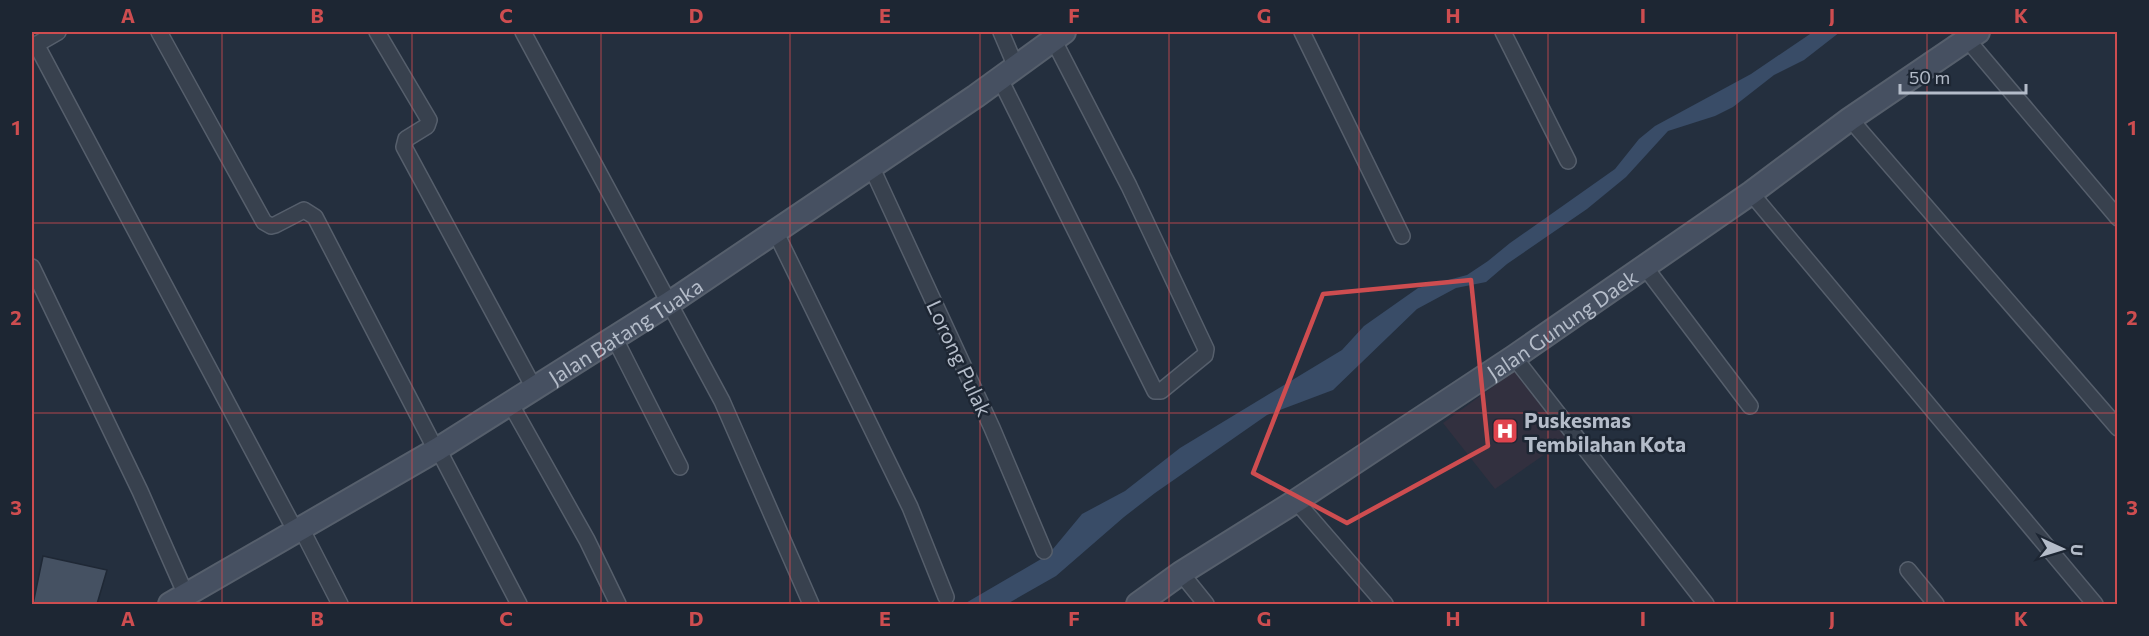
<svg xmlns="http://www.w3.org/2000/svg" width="2149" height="636" font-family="Commissioner,sans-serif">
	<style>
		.medical { fill: #32303f }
		.water { fill: #394c67 }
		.building { fill: #455162; stroke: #1f2835; stroke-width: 1.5 }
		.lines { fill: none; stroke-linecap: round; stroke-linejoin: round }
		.street-casing { stroke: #565f6c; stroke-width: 18 }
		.secondary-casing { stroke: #565f6c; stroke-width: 26 }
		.street { stroke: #38414e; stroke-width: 15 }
		.secondary { stroke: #465061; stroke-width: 22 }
		.marked { fill: none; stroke: #ce4d50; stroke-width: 4.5; stroke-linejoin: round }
		.grid { fill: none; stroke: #ce4d50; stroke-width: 1.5; stroke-opacity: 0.55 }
		.labels { text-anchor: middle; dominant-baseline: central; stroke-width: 5; stroke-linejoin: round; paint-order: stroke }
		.street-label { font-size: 21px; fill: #b4bcc9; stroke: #1d2633 }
		.poi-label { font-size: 21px; font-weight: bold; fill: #b4bcc9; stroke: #1d2633; text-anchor: start }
		.neatline { fill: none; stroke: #ce4d50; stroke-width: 2 }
		.grid-label { font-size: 20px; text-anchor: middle; font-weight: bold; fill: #ce4d50 }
	</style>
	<rect width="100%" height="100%" fill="#242f3e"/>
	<!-- medical -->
	<path class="medical" d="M1516,370L1567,439L1495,489L1443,423Z"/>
	<!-- water -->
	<path class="water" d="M1813,32H1840L1804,60L1774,75L1733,107L1715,116L1668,131L1626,177L1587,209L1507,264L1486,282L1456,288L1417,309L1333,390L1267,415L1155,493L1124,517L1056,576L1007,604H964L1048,555L1082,514L1125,491L1180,448L1342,350L1364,326L1418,288L1467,275L1488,261L1510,243L1615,169L1639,139L1655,126L1751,74Z"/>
	<!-- building -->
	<path class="building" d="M43,556L107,570L97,604H33Z"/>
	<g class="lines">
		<!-- street casing -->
		<g class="street-casing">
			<path id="street" d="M159,32L264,222L271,226L275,225L304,210L315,217L436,450
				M377,32L429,120L427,126L406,139L404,147L534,388
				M523,32L722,401L811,604
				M1001,32L1016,67
				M1302,32L1402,236
				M1503,32L1568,161
				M1966,38L2118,218
				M36,44L296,532
				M32,47L58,32
				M1000,79L1155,391H1161L1205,355L1206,349L1129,186L1053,39
				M1850,119L2118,428
				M871,166L992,428L1044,551
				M1751,193L2095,604
				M775,231L910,507L946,597
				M32,267L140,491L186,595
				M1645,267L1750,406
				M614,337L680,467
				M1514,357L1706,604
				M510,403L587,540L618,604
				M438,449L519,604
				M1296,501L1385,604
				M301,528L340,604
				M1908,570L1936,604
				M1181,573L1206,604"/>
		</g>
		<!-- secondary casing -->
		<g class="secondary-casing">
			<g id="secondary">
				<path id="s1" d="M170,604L438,449L671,302L976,96L1064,32"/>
				<path id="s2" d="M1138,604L1181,573L1296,501L1514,357L1751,193L1850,119L1978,32"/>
			</g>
		</g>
		<!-- street -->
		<use href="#street" class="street"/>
		<!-- secondary -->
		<use href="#secondary" class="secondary"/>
	</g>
	<!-- marked area -->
	<path class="marked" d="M1471,280L1488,446L1347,523L1253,473L1323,294Z"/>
	<!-- grid -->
	<path class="grid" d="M222,32V604M412,32V604M601,32V604M790,32V604M980,32V604M1169,32V604M1359,32V604M1548,32V604M1737,32V604M1927,32V604M32,223H2118M32,413H2118"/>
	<!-- icons -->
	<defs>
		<g id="hospital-square" transform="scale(1.35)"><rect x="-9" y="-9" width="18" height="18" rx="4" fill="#e0444e" stroke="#1d2633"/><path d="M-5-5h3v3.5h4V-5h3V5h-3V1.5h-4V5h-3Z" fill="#fff"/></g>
	</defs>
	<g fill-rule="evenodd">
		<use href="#hospital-square" x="1505" y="431"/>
	</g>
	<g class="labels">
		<!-- street labels -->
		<g class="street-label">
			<text stroke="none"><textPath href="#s2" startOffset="508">Jalan Gunung Daek</textPath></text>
			<text stroke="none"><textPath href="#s1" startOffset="531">Jalan Batang Tuaka</textPath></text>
			<text transform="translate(960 358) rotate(65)">Lorong Pulak</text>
		</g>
		<!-- poi labels -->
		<g class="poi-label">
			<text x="1524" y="419">Puskesmas<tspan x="1524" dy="24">Tembilahan Kota</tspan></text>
		</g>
	</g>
	<!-- border -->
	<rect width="2149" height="636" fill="none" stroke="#1d2633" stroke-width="66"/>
	<!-- north arrow -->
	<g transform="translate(2062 549) rotate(94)" stroke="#1d2633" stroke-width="4.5" paint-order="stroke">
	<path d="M0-4.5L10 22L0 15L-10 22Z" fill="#b4bcc9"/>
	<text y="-9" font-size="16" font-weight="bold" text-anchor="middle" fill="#b4bcc9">U</text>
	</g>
	<!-- scale -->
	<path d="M1900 84v9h126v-9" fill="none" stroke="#b4bcc9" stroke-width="3"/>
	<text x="1909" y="84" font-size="18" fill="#b4bcc9" stroke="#1d2633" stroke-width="4.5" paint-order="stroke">50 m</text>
	<rect x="33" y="33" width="2083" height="570" class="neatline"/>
	<g class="grid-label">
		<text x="128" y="23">A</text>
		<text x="317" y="23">B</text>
		<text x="506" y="23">C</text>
		<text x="696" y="23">D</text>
		<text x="885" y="23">E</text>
		<text x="1074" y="23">F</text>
		<text x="1264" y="23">G</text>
		<text x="1453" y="23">H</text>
		<text x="1643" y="23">I</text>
		<text x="1832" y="23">J</text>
		<text x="2021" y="23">K</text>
		<text x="16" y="135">1</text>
		<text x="2132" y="135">1</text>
		<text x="16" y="325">2</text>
		<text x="2132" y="325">2</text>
		<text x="16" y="515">3</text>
		<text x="2132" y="515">3</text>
		<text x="128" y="626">A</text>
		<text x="317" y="626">B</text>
		<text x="506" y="626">C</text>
		<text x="696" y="626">D</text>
		<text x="885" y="626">E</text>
		<text x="1074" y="626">F</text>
		<text x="1264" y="626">G</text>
		<text x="1453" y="626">H</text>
		<text x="1643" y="626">I</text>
		<text x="1832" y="626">J</text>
		<text x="2021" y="626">K</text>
	</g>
</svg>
